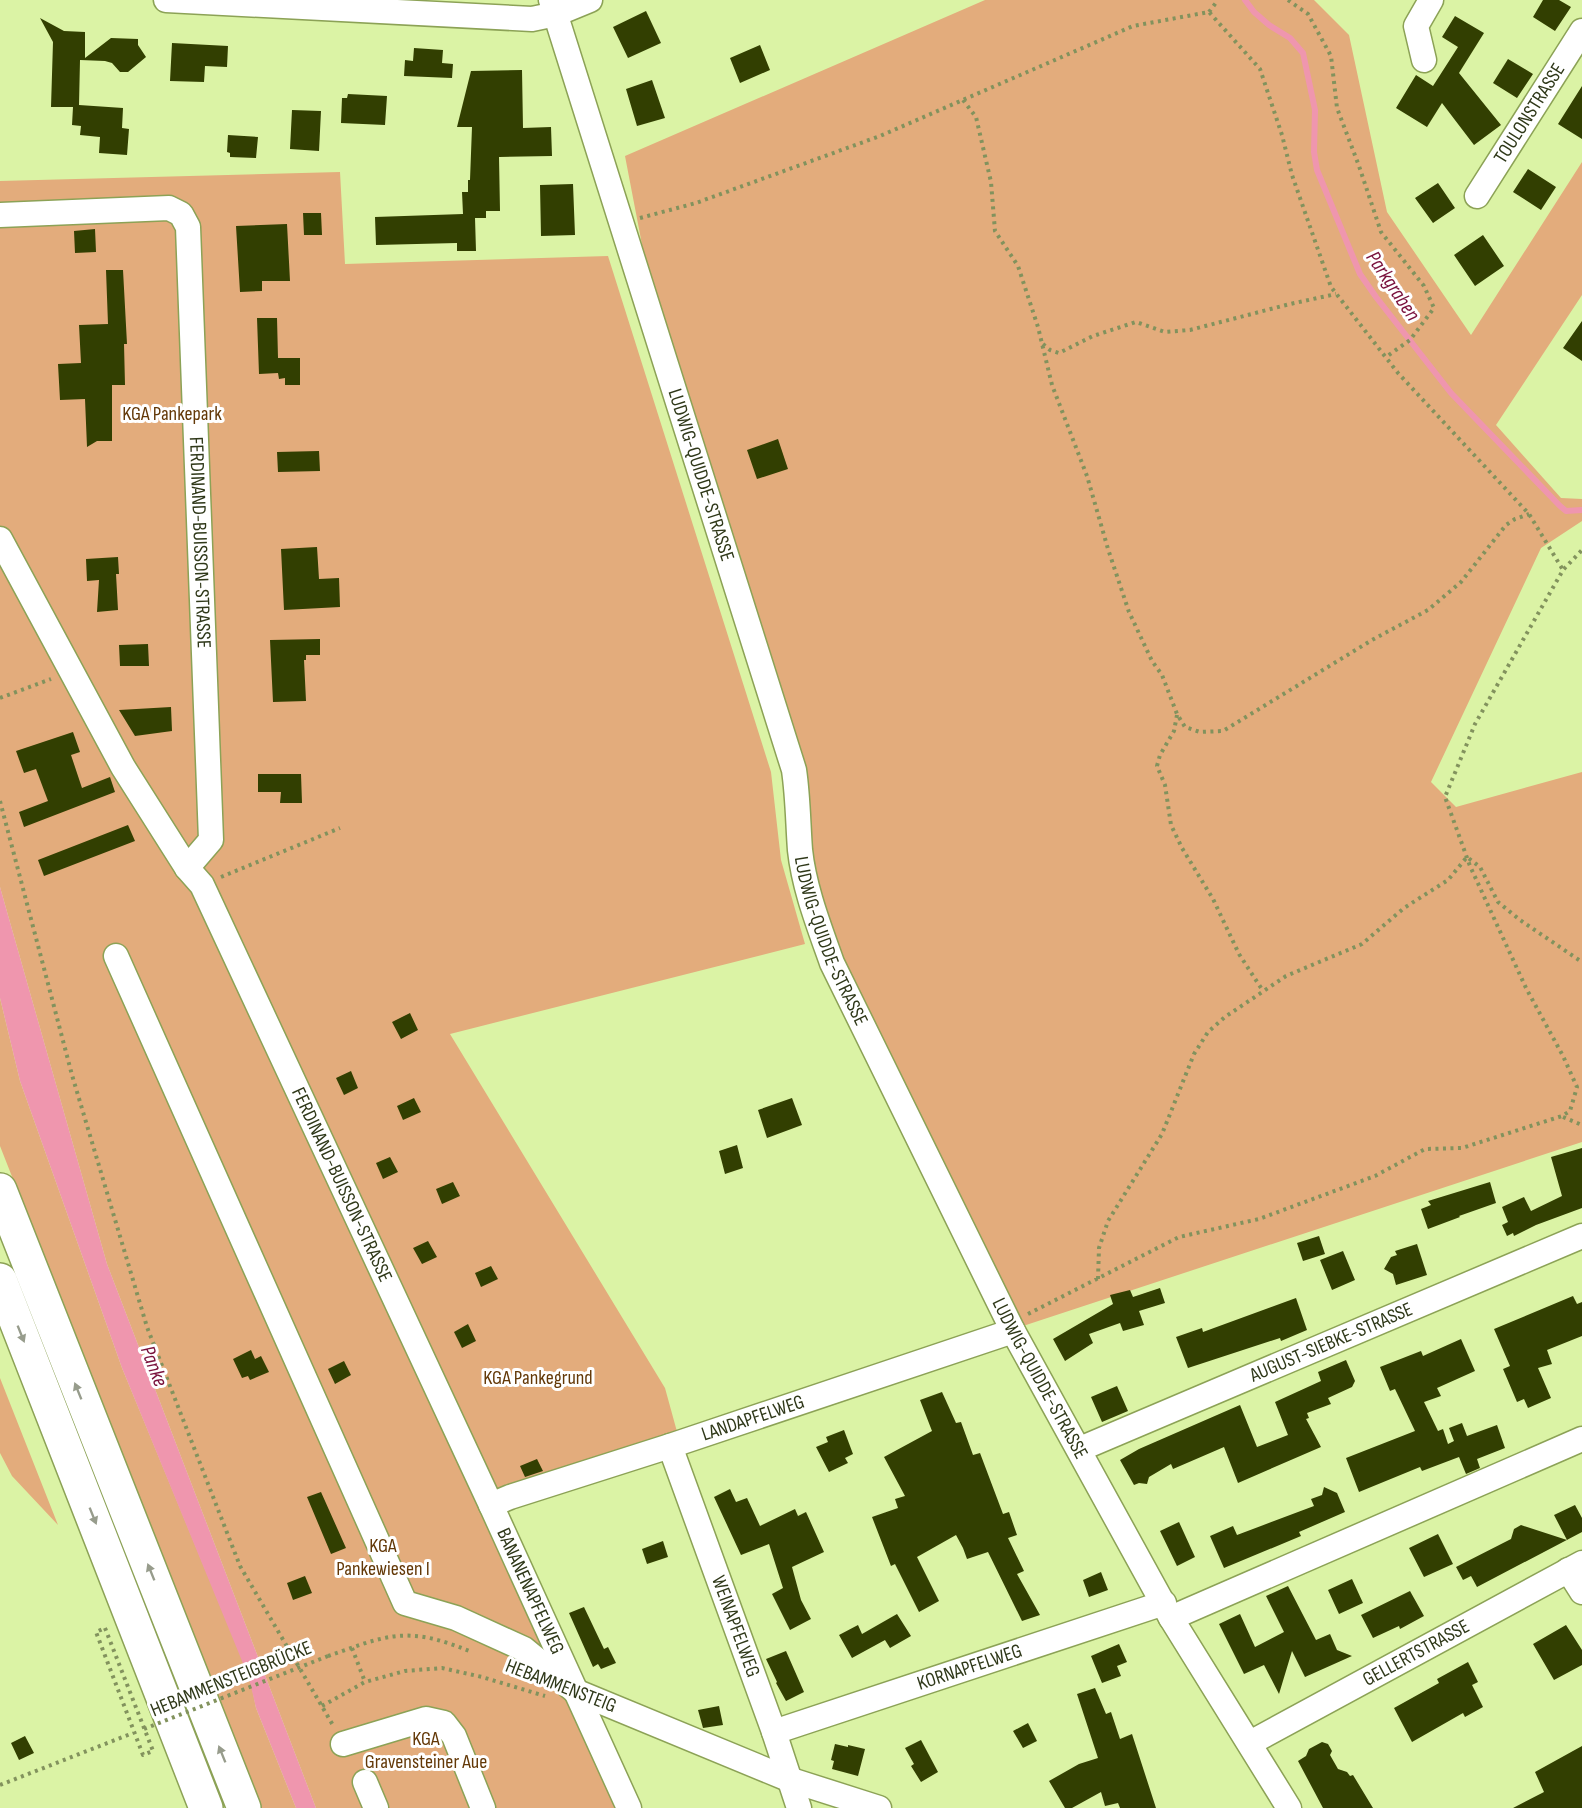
<svg xmlns="http://www.w3.org/2000/svg" width="1582" height="1808" font-family="'Sofia Sans Condensed',sans-serif">
	<style>
		.green { fill: #e3ac7c }
		.water { fill: #ef96ae }
		.lines { fill: none; stroke-linecap: round; stroke-linejoin: round }
		.stream { stroke: #ef96ae; stroke-width: 6 }
		.building { fill: #323f01 }
		.minor-casing { stroke: #8ca256; stroke-width: 27 }
		.highway-casing { stroke: #8ca256; stroke-width: 36 }
		.path { stroke: #82925d; stroke-width: 4; stroke-dasharray: 3 4.5; stroke-linecap: butt }
		.minor { stroke: #fff; stroke-width: 24 }
		.highway { stroke: #fff; stroke-width: 33 }
		.path-bridge { stroke: #82925d; stroke-width: 4; stroke-dasharray: 3 4.5; stroke-linecap: butt }
		.oneway { fill: #979c8c }
		.labels { text-anchor: middle; dominant-baseline: central; stroke-width: 6; stroke-linejoin: round; paint-order: stroke }
		.street-label { font-size: 20px; fill: #2f3819; stroke: #fff }
		.park-label { font-size: 20px; fill: #633807; stroke: #fff }
		.water-label { font-size: 21px; font-style: italic; fill: #79113c; stroke: #fff }
	</style>
	<rect width="100%" height="100%" fill="#dbf3a5"/>
	<!-- green -->
	<path class="green" d="M985,0H1314L1349,35L1387,212L1471,335L1582,162V295L1496,425L1561,498L1582,499V521L1541,548L1431,782L1456,807L1582,772V1142L1023,1326L905,1105L826,921L813,859L805,769L644,255L625,156Z
		M340,172L345,264L608,256L771,772L781,860L805,944L450,1034L665,1388L679,1439L653,1438V1443L510,1495L490,1487L573,1706L621,1808H316L107,1264L0,887V181Z
		M0,998L20,1081L122,1368L250,1678L256,1708L296,1808H260L0,1146Z
		M0,1378L58,1525L12,1476L0,1453Z"/>
	<!-- water -->
	<path class="water" d="M0,887L107,1264L316,1808H296L256,1708L249,1678L122,1368L20,1081L0,998Z"/>
	<g class="lines">
		<!-- stream -->
		<path class="stream" d="M1245,0L1254,12L1269,25L1290,38L1303,53L1315,110L1314,152L1317,170L1360,274L1376,297L1451,393L1560,506L1566,511L1582,510"/>
	</g>
	<!-- building -->
	<path class="building" d="M1543,0H1559L1571,7L1555,31L1533,17Z
		M646,11L661,43L628,58L613,27Z
		M1455,16L1484,33L1459,73L1501,125L1474,145L1442,103L1427,127L1396,108L1416,75L1433,86L1458,47L1442,37Z
		M40,18L64,31L85,32V58L111,38L138,39V45L146,57L128,72H120L112,63L105,61L80,60L79,105L123,108L122,128L129,129L127,155L99,153L100,137L80,135L81,126L72,125L73,107H51L53,42Z
		M172,43L228,46L227,67L205,66L204,82L170,81Z
		M760,45L770,70L740,83L730,58Z
		M414,48L443,50L442,63L453,64L452,78L404,76L405,60L413,61Z
		M1508,59L1533,74L1517,98L1493,83Z
		M522,70L523,128L551,127L552,156L499,157L500,211H486V218H475L476,251H457V243L376,245L375,217L463,214L462,192H468V180H470L472,127H457L471,71Z
		M652,80L665,118L637,126L626,89Z
		M1582,86V139L1558,124Z
		M348,94L387,96L385,125L341,123L342,98H347Z
		M292,110L321,111L319,151L290,149Z
		M228,135L258,137L256,158L230,157V153L227,152Z
		M1528,169L1556,187L1541,210L1513,192Z
		M1438,183L1455,208L1433,223L1415,198Z
		M573,184L575,235L541,236L540,185Z
		M303,213H321L322,235H304Z
		M287,224L290,281H262V291L240,292L236,226Z
		M95,229L96,252L75,253L74,231Z
		M1483,235L1504,266L1475,286L1454,255Z
		M106,270H123L127,344H124L125,385H112V441H97L87,447L85,399L60,400L58,364L81,363L79,325L108,324Z
		M257,318H277L278,358H300V385H285V378L279,379L278,373L259,374Z
		M1582,321V361L1563,348Z
		M778,439L788,469L757,479L747,450Z
		M319,451L320,471L278,472L277,452Z
		M317,547L319,579L339,578L340,607L284,610L281,549Z
		M118,557L119,574H116L118,610L97,612L99,580L87,581L86,559Z
		M320,639V655H306V660H304L306,701L273,702L270,640Z
		M148,644L149,666H120L119,645Z
		M171,707L172,731L135,736L119,710Z
		M73,732L80,752L71,755L82,788L110,777L115,792L24,827L19,812L48,801L36,769L24,773L16,751Z
		M258,774H301L302,803H280L281,792H258Z
		M128,825L135,841L44,876L38,860Z
		M410,1013L418,1030L401,1039L392,1022Z
		M351,1071L358,1088L344,1095L336,1078Z
		M414,1098L421,1112L403,1120L397,1106Z
		M792,1098L802,1125L767,1138L758,1110Z
		M737,1145L743,1168L725,1174L719,1151Z
		M1582,1148V1208L1536,1225L1514,1236L1513,1233L1507,1236L1502,1225L1508,1222L1502,1207L1524,1197L1531,1211L1562,1196L1551,1157Z
		M390,1157L398,1172L383,1179L376,1163Z
		M453,1182L460,1196L442,1204L436,1189Z
		M1490,1182L1496,1203L1459,1216L1460,1217L1428,1229L1421,1209L1431,1205L1428,1201Z
		M1319,1236L1325,1254L1303,1261L1297,1243Z
		M428,1241L437,1257L422,1264L413,1248Z
		M1417,1244L1427,1275L1396,1285L1393,1274L1384,1269L1391,1257L1397,1255L1395,1251Z
		M1343,1251L1355,1280L1332,1290L1320,1260Z
		M491,1266L498,1279L481,1287L475,1273Z
		M1160,1288L1165,1303L1139,1311L1144,1325L1123,1331L1120,1323L1089,1334L1093,1343L1065,1361L1053,1339L1113,1304L1110,1295L1130,1290L1133,1297Z
		M1573,1296L1577,1304L1582,1302V1336L1547,1350L1552,1364L1538,1368L1551,1398L1528,1408L1524,1399L1517,1402L1503,1369L1510,1366L1494,1329Z
		M1296,1298L1307,1330L1281,1341L1280,1338L1188,1368L1176,1337L1202,1328L1203,1332Z
		M468,1324L476,1341L462,1348L454,1332Z
		M1461,1339L1475,1371L1437,1388L1441,1396L1424,1402L1438,1431L1443,1429L1448,1444L1454,1441L1449,1428L1462,1423L1467,1436L1497,1425L1505,1448L1477,1459L1480,1468L1466,1474L1459,1457L1422,1471L1420,1467L1359,1492L1346,1458L1415,1431L1395,1389L1390,1391L1380,1367L1421,1351L1423,1356Z
		M251,1350L255,1359L261,1356L269,1372L250,1380L248,1376L242,1378L233,1359Z
		M1346,1360L1355,1381L1352,1387L1328,1398L1331,1404L1307,1413L1309,1418L1306,1419L1321,1447L1238,1483L1224,1447L1173,1469L1171,1464L1149,1477L1147,1484L1139,1483L1134,1485L1120,1460L1139,1449L1240,1405L1257,1447L1288,1435L1275,1402L1321,1381L1318,1372Z
		M344,1361L351,1375L335,1384L328,1369Z
		M1117,1386L1128,1411L1102,1422L1091,1397Z
		M942,1392L956,1423L961,1422L973,1455L980,1453L1003,1514L1009,1512L1017,1535L1008,1538L1024,1571L1017,1574L1040,1615L1022,1621L988,1552L967,1559L963,1548L956,1535L917,1557L939,1601L919,1612L895,1564L891,1566L872,1517L898,1508L895,1499L905,1496L884,1457L932,1431L920,1400Z
		M844,1430L853,1454L845,1458L848,1463L829,1472L816,1447L828,1442L826,1437Z
		M537,1459L543,1471L525,1477L520,1466Z
		M1324,1487L1337,1493L1345,1512L1299,1532L1301,1536L1224,1568L1210,1536L1233,1526L1237,1535L1314,1506L1311,1499L1322,1495Z
		M730,1489L736,1502L747,1498L760,1526L795,1509L798,1516L806,1512L824,1552L792,1567L801,1600L811,1619L790,1630L772,1594L783,1588L769,1544L741,1555L714,1497Z
		M321,1492L346,1548L331,1554L307,1497Z
		M1575,1505L1582,1518V1532L1477,1587L1471,1576L1463,1580L1456,1567L1511,1539L1514,1529L1521,1525L1567,1540L1554,1515Z
		M1179,1522L1195,1557L1177,1566L1160,1531Z
		M1438,1534L1453,1564L1424,1577L1409,1548Z
		M663,1541L668,1557L647,1564L642,1549Z
		M1101,1572L1108,1590L1089,1597L1083,1580Z
		M305,1576L312,1593L293,1600L287,1583Z
		M1352,1579L1363,1603L1339,1614L1328,1590Z
		M1288,1586L1316,1640L1330,1634L1337,1650L1352,1656L1305,1677L1292,1651L1279,1694L1264,1665L1244,1674L1219,1624L1240,1614L1255,1647L1284,1632L1266,1596Z
		M1410,1591L1424,1616L1400,1629L1399,1626L1373,1638L1361,1615Z
		M584,1607L604,1649L608,1647L616,1663L601,1669L598,1664L593,1667L569,1613Z
		M897,1614L911,1636L890,1648L885,1640L852,1658L839,1635L858,1625L862,1634Z
		M1566,1625L1582,1650V1665L1554,1680L1533,1644Z
		M1119,1644L1127,1662L1117,1666L1121,1676L1102,1683L1091,1656Z
		M786,1651L804,1692L786,1701L776,1683L777,1682L766,1659Z
		M1468,1662L1478,1682L1472,1685L1483,1707L1465,1717L1463,1713L1412,1742L1394,1708L1439,1683L1437,1679Z
		M1095,1688L1106,1714L1111,1712L1120,1739L1132,1734L1156,1808H1120L1118,1803L1105,1806L1101,1792L1072,1808H1065L1049,1781L1079,1764L1098,1758L1077,1694Z
		M719,1706L723,1725L703,1728L698,1710Z
		M1028,1723L1037,1741L1023,1748L1013,1731Z
		M25,1736L34,1753L19,1760L11,1743Z
		M921,1740L938,1772L921,1782L911,1766L914,1764L905,1748Z
		M1322,1742L1328,1744L1332,1751L1330,1755L1338,1769L1347,1772L1350,1776L1353,1775L1373,1808H1323L1298,1761L1306,1756L1309,1749Z
		M835,1744L848,1747V1745L865,1749L858,1776L832,1769L834,1761L831,1760Z
		M1582,1746V1808H1513L1544,1792L1535,1772Z"/>
	<g class="lines">
		<!-- minor casing -->
		<g class="minor-casing">
			<g id="minor">
				<path d="M166,0L532,19L556,14L590,0"/>
				<path id="s1" d="M551,0L794,770C798,797 798,823 800,850C804,888 819,926 832,963L1013,1331L1171,1618L1289,1808"/>
				<path d="M1424,60L1416,26L1431,0"/>
				<path id="s2" d="M1477,196L1582,31"/>
				<path id="s3" d="M0,215L169,208L181,214L188,227L211,840L187,868"/>
				<path id="s4" d="M0,539L123,767L187,868L202,885L491,1505L629,1808"/>
				<path d="M116,956L405,1603L456,1618L524,1649L575,1691L788,1779L879,1808"/>
				<path id="s5" d="M670,1446L774,1732L799,1808"/>
				<path id="s6" d="M1080,1449L1582,1236"/>
				<path id="s7" d="M491,1505L510,1497L670,1446L1013,1331"/>
				<path d="M1568,1570L1582,1592"/>
				<path d="M1171,1618L1582,1439"/>
				<path id="s8" d="M774,1732L1164,1603"/>
				<path id="s9" d="M1250,1743L1582,1563"/>
				<path d="M343,1744L426,1719L444,1723L454,1736L483,1808"/>
				<path d="M365,1782L376,1808"/>
			</g>
		</g>
		<!-- highway casing -->
		<g class="highway-casing">
			<path id="highway" d="M0,1190L244,1808
				M0,1280L206,1808"/>
		</g>
		<!-- path -->
		<path class="path" d="M1288,0L1308,14L1331,56L1337,108L1359,166L1381,232L1424,286L1434,308L1410,340L1386,357
			M1209,12L1218,0
			M963,100L976,117L991,182L995,231L1018,266L1038,327L1052,385L1087,476L1108,549L1129,612L1152,661L1162,675L1177,714L1185,727L1200,732L1223,731L1372,640L1428,610L1461,582L1506,525L1515,519L1529,514
			M640,218L696,203L880,136L1133,26L1209,12L1260,69L1282,135L1292,175L1331,287L1398,373L1529,514L1563,570
			M1043,344L1050,350L1059,353L1093,336L1136,322L1165,332L1190,330L1290,304L1336,294
			M0,698L51,679
			M1177,715L1174,731L1160,755L1157,766L1165,785L1171,825L1182,848L1213,899L1239,954L1263,991
			M0,801L72,1075L147,1327L240,1566L334,1727
			M221,877L340,828
			M1563,1117L1582,1125
			M1098,1279L1099,1248L1108,1221L1162,1134L1194,1054L1208,1032L1225,1017L1286,976L1362,944L1404,908L1448,880L1467,857L1480,867L1498,902L1520,920L1582,962
			M1028,1314L1179,1237L1259,1219L1375,1176L1425,1149L1462,1148L1562,1116L1570,1111L1577,1087L1563,1056L1526,988L1470,866L1445,797L1475,724L1563,570L1582,550
			M105,1628L153,1751L143,1755L96,1632Z
			M352,1648L365,1682
			M328,1656C355,1647 386,1633 414,1636C434,1637 454,1645 472,1652
			M322,1706L365,1682L405,1671L442,1668L482,1677L545,1696
			M0,1785L133,1733"/>
		<!-- minor -->
		<use href="#minor" class="minor"/>
		<!-- highway -->
		<use href="#highway" class="highway"/>
		<!-- path-bridge -->
		<path class="path-bridge" d="M144,1729L328,1656"/>
	</g>
	<!-- one-way arrows -->
	<defs><path id="oneway-solid" d="M-6-.8H1V-3.2L6.5 0L1 3.2V.8H-6Z" transform="scale(1.5)"/></defs>
	<g class="oneway">
		<use href="#oneway-solid" transform="translate(21 1334) rotate(68)"/>
		<use href="#oneway-solid" transform="translate(78 1391) rotate(-112)"/>
		<use href="#oneway-solid" transform="translate(93 1516) rotate(68)"/>
		<use href="#oneway-solid" transform="translate(151 1572) rotate(-112)"/>
		<use href="#oneway-solid" transform="translate(222 1754) rotate(-112)"/>
	</g>
	<g class="labels">
		<!-- street labels -->
		<g class="street-label">
			<text stroke="none"><textPath href="#s2" startOffset="98">TOULONSTRASSE</textPath></text>
			<text stroke="none"><textPath href="#s1" startOffset="498">LUDWIG-QUIDDE-STRASSE</textPath></text>
			<text stroke="none"><textPath href="#s3" startOffset="513">FERDINAND-BUISSON-STRASSE</textPath></text>
			<text stroke="none"><textPath href="#s1" startOffset="984">LUDWIG-QUIDDE-STRASSE</textPath></text>
			<text stroke="none"><textPath href="#s4" startOffset="732">FERDINAND-BUISSON-STRASSE</textPath></text>
			<text stroke="none"><textPath href="#s6" startOffset="273">AUGUST-SIEBKE-STRASSE</textPath></text>
			<text stroke="none"><textPath href="#s1" startOffset="1470">LUDWIG-QUIDDE-STRASSE</textPath></text>
			<text stroke="none"><textPath href="#s7" startOffset="276">LANDAPFELWEG</textPath></text>
			<text stroke="none"><textPath href="#s4" startOffset="1180">BANANENAPFELWEG</textPath></text>
			<text stroke="none"><textPath href="#s5" startOffset="192">WEINAPFELWEG</textPath></text>
			<text stroke="none"><textPath href="#s9" startOffset="189">GELLERTSTRASSE</textPath></text>
			<text stroke="none"><textPath href="#s8" startOffset="206">KORNAPFELWEG</textPath></text>
			<text transform="translate(231 1679) rotate(-22)">HEBAMMENSTEIGBRÜCKE</text>
			<text transform="translate(561 1686) rotate(21)">HEBAMMENSTEIG</text>
		</g>
		<!-- park labels -->
		<g class="park-label">
			<text x="172" y="414">KGA Pankepark</text>
			<text x="538" y="1378">KGA Pankegrund</text>
			<text x="383" y="1546">KGA<tspan x="383" dy="23">Pankewiesen I</tspan></text>
			<text x="426" y="1739">KGA<tspan x="426" dy="23">Gravensteiner Aue</tspan></text>
		</g>
		<!-- water labels -->
		<g class="water-label">
			<text transform="translate(1393 286) rotate(56)">Parkgraben</text>
			<text transform="translate(154 1366) rotate(69)">Panke</text>
		</g>
	</g>
</svg>
